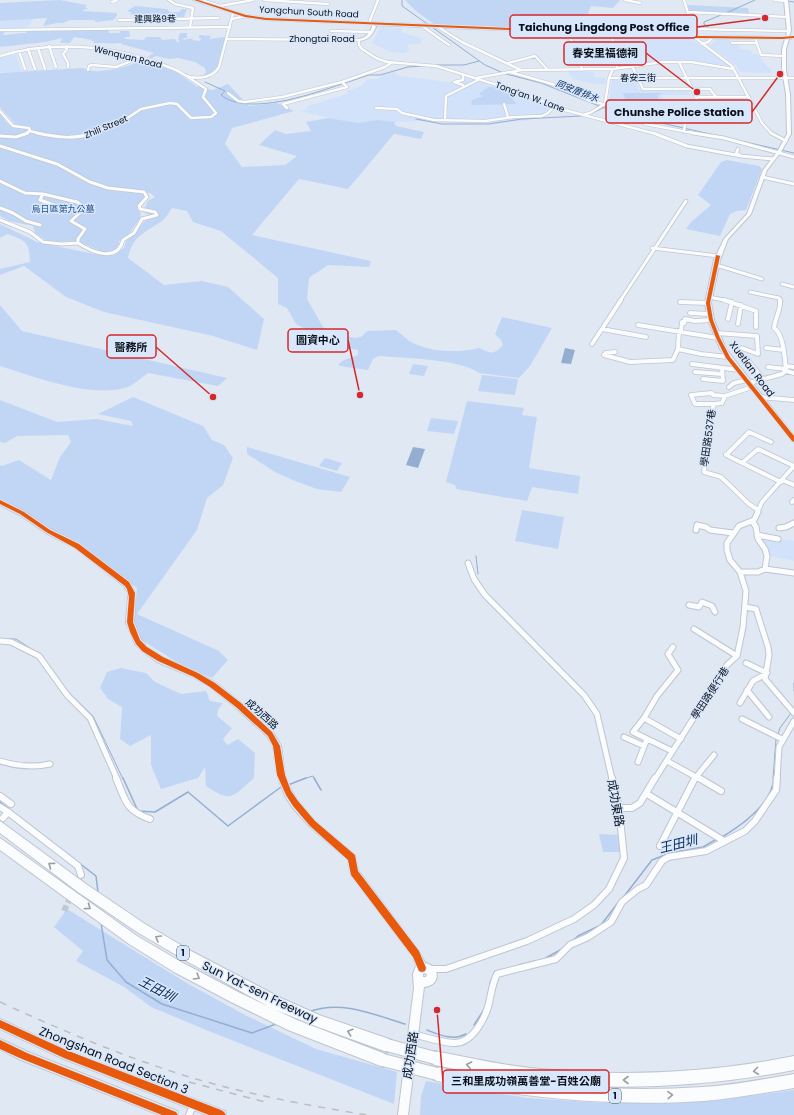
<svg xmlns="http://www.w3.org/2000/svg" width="794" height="1115" font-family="Poppins,'Noto Sans TC',sans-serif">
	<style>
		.built { fill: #d1e2fa }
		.green { fill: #c1d6f5 }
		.water { fill: #94aed2 }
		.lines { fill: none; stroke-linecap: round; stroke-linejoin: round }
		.stream-far1 { stroke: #94aed2; stroke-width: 1 }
		.stream { stroke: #94aed2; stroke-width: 1.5 }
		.street-tunnel { stroke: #c0c8d3; stroke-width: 6; stroke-dasharray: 6 3; stroke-linecap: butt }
		.street-far4-casing { stroke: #bfc5cf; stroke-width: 3.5 }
		.street-far3-casing { stroke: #bfc5cf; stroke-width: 4.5 }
		.street-far2-casing { stroke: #bfc5cf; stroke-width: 5.5 }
		.street-far1-casing { stroke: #bfc5cf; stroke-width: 7 }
		.street-casing { stroke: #bfc5cf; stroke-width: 8 }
		.secondary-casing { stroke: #bfc5cf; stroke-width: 2 }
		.primary-casing { stroke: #bfc5cf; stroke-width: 2 }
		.highway-casing { stroke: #bfc5cf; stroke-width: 2 }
		.street-far4 { stroke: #fafcfd; stroke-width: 2.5 }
		.street-far3 { stroke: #fafcfd; stroke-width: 3 }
		.street-far2 { stroke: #fafcfd; stroke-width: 4 }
		.street-far1 { stroke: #fafcfd; stroke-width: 5 }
		.street { stroke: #fafcfd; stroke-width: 6 }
		.secondary { fill: #fafcfd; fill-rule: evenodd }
		.primary { fill: #fafcfd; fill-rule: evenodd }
		.highway { fill: #fafcfd; fill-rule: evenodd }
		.rail { stroke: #bbbdbf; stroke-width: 1.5; stroke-dasharray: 7 7; stroke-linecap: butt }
		.highway-bridge-casing { stroke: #bfc5cf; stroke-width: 14; stroke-linecap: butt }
		.highway-bridge { stroke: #fafcfd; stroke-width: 12 }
		.cycleway-casing { stroke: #d8e7fc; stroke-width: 2 }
		.cycleway { fill: #e8590c; fill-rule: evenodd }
		.oneway { stroke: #9a9ea2 }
		.labels { text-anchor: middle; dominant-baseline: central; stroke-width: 3; stroke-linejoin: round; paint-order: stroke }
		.far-street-label { font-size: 9px; fill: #0b111a; stroke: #d8e7fc }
		.far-water-label { font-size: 9px; font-style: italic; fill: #072955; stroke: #d8e7fc }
		.far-park-label { font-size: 9px; fill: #25518d; stroke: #d8e7fc }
		.shield { fill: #d8e7fc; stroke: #48515e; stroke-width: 1 }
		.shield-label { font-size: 9px; font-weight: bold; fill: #0b111a }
		.street-label { font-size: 10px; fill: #0b111a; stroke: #d8e7fc }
		.near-street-label { font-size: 12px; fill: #0b111a; stroke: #d8e7fc }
		.near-water-label { font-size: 13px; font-style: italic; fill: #072955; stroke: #d8e7fc }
		.leader { fill: none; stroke: #d62828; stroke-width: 1.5 }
		.callout-dot { fill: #d62828; stroke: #d8e7fc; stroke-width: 1.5 }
		.callout { fill: #d8e7fc; stroke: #d62828; stroke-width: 1.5 }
		.callout-label { font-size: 11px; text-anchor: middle; font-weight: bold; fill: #0b111a }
	</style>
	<rect width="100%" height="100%" fill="#e0e8f4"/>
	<!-- built -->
	<path class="built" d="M34,18L27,29H0V21Z
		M380,27L402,28V33L419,37L421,39V44H410L407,46L410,50L405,53L390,52L372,43Z
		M613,38H687L702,46L730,66L692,61L662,60L624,65L618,64Z
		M717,39H729L733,44H737L741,49L750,50L753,54H757L773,73L740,72L736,65L708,45H711Z
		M16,54L22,72H0V58Z
		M568,70H591L590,72L595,73L594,77L606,78L605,84H595L572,79L574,77L570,76Z
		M393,72L401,76L449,82L461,80L459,75L519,93L555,108L545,116L525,121L491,123H441L418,121L356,124L299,111L307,109L308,106L347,94L348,91L363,85L364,82L368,79H379L383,75Z
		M612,79H633L635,80L639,90L688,89L690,95H662L666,103L609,101Z
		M780,539L794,541V561L766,555L758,540L779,543Z"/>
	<!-- green -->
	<path class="green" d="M59,0L87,5L85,7L88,9L82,10L83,11L117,13V16L113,20L96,22L94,20H70L63,23H57L44,26H43L47,18L0,21V3Z
		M405,0H620L613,8L591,6L587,16L593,34L557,30L435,25L416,11Z
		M687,5L748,8L749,13L690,11Z
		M135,6L167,9L170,12H179L182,9H187L184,17H181V18H171L172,13L170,14L168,18L152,19V16L136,17L135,15L130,14L131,12L127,11Z
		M108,29L109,33H119L121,31H129L130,37H125V39L144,40L146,37H160L162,40L175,39L177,42H180L178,40L180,33H187V38H184L183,40L193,38L192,40L200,41L201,38H198L200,35L211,36L209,39L225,37V41L216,71L203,76L206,72L205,68L195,62L178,58L169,59L156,56L152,58L147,57L154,53L121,44V43C115,44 100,43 93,43L95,41H91L92,40L74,37L70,43H60L62,38L46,42L0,47V31H5L3,35C11,35 17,33 26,33L27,31H21Z
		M142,60L175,71L196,86L213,90L228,84L249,106L277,103L294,111L232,128L225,144L242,167L285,165L297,156L259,145L275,130L286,134L311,131L306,122L328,118L358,123L378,120L394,122L396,126L424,132L421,139L394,134L348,189L299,179L252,235L371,261L369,267L328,265L309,278L307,299L323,327L333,332L354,338L361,337L367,331L396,330C400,333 404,337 408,340C427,353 459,353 480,348C490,354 494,355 503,345L501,340L495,334L502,317L552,328L530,366L519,378L479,373C461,359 403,358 379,356L373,359L368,370L340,366L338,365L342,361L358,355V350L316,342L309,331L296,324L287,308L278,304V278L221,231L193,222L187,211L172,208C169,212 166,218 162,221C145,233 132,236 128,258L164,285L202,281L228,287L264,319L257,350L213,336L104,312L66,297L24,266L0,275V269L30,262C29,241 26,241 7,234L0,238V224L37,242L65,248L99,255L112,254L124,248L127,239L146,220L155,218L143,212L148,201L155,197L150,193L114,189L89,181L55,163L0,146V137H22L32,131L27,127L15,124L0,107V73L83,68C96,76 129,67 142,60Z
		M488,87H493L508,92L516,104L471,105L472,100L483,96L479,94Z
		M619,93H661L662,94L657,95L659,98L657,100H622L626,99L623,96L624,94Z
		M730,103H750L754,112L742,115L737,114Z
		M0,114L9,125L29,129V131L20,136L0,135Z
		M0,147L53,164L87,183L112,191L144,193V197L139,205L141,217L128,235L119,241V247C108,260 92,245 79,242C59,239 54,248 35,233L33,226L9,221L0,216Z
		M727,160L759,166L762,169L746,210L737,211L730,214L720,236L686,229L691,222L711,205L698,195L721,162Z
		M0,305L22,331L227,378L218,386L148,373C142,377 135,384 128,387C92,399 35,377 0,366Z
		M413,364L428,366L424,376L409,374Z
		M482,375L518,379L515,395L478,391Z
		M133,397L203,426L212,440L224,445L233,458L223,485L207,498L197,530L137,614L219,651L228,660L212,678L180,664L140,639L134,618L137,588L77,542L46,529L6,502L0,500V465L2,466L19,460L51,480L60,457L71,442L68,435L17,436L5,443L0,442V400L57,422L97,419L133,426L131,421L98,414Z
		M467,401L524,408L522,415L537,417L529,468L580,476L578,494L532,487L527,501L456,489L455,485L446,482Z
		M431,418L458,421L454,434L427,431Z
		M247,447L350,477L341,492L317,489L295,481L275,472L247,454Z
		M325,458L342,463L337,471L319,466Z
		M522,510L564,517L558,549L515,541Z
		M121,668L146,673L155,682L181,694L206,691L210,701L223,703L218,710L217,716L232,728L223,739L227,745L238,739L255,753L254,778C233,796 232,804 206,786L205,767L198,778L161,789L151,765V735L130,746L120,739L122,707L108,699L100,688L107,672Z
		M599,834L620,835L622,852H603Z
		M67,909L185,982L245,1015L316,1049L397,1072L394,1104L206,1030L151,1007L124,987L76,961L83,951L54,927Z
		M426,1081L527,1098L606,1103L709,1101L794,1090V1115H420L421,1096Z"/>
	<!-- water -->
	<path class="water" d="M565,348L575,350L571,364L561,363Z
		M413,447L425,449L418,468L406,465Z"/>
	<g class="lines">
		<!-- stream-far1 -->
		<path class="stream-far1" d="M402,0V6L429,25
			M787,1L794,2
			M726,13L755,0
			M432,27L485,65L501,72
			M708,27L704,24V22L721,15
			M437,65H464L479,61
			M506,74L541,83L599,106
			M205,82L225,91L221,95C224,97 228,100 232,101C263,111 312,94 342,84
			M345,83L369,75H380L408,67L423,66
			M602,107L631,116
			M588,115L603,108
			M635,117L794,153
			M416,119L442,124H489L522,119L581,116
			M476,556L478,574
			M9,639H16L36,652
			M42,656L59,679
			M794,683V691
			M66,690L93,716L123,779
			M778,734L780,728L791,713
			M303,779L313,776L315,779
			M773,779L776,739"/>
		<!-- stream -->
		<path class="stream" d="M123,778L138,811L155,812L188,792L228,826L281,787
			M314,778L321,790
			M288,785L306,778
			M0,802L96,876L98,892
			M722,837C742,825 772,804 774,778
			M622,899L652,860L670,853L703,847L717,839
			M101,923L107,960L126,982L162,1004L252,1033L276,1024
			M571,942L578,936L601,925L617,904
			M544,959L562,949
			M519,965L535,961
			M490,983L495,971
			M311,1011C342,1000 375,1015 405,1024
			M474,1025L485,1008
			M427,1030C440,1035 453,1041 466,1034"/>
		<!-- street-tunnel -->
		<path class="street-tunnel" d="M64,911L81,875"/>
		<!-- street-far4 casing -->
		<g class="street-far4-casing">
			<path id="street-far4" d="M169,0L175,4L193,8L190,27
				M201,0L220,6L253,0
				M264,0L328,4
				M625,0L640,3
				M684,0L695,36L694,37L732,66L762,123L772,134
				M774,0L786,1
				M112,2L117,0
				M688,12L788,17
				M232,19L246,16
				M119,20L218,18
				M373,25L369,23L378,0
				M422,26L449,45
				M438,27L462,42L521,70
				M693,29L789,31
				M0,30L230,27
				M331,31L371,32
				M566,32L579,52L582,70
				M612,36L617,68
				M755,38L761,55L784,56
				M227,39L359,40V45L362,49L376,58L387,62L436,66L523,93L561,109L656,134
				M732,43H757
				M702,44L708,42L712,38
				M49,46L56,67
				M67,46L65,47L67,49L63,54L68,63V67
				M38,48L45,69
				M28,49L35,69
				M19,51L25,69
				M0,56C51,41 103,45 153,61C161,64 169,67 176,70C181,72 185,76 190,77C201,79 213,77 219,67L233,13
				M679,62L704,114L701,119
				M508,63L535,56L548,70
				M632,66L643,89H710L716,97
				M88,70L89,66L92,65L116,67L139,58
				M510,72L552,84L590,101L685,123L684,132
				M463,75V80L454,82L463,85
				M476,78L522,70L613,69L663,62H691L733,69
				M609,78H794
				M228,93L238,101L245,102L282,97L342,82L385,67L391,63
				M696,97H749
				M504,104L508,117
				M654,106L700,107
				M287,108L283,104L347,87L342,82
				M376,108L397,109L402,113L434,120L485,121L514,117L542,116L548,113L554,106
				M0,111L13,126L29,128L30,130L26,134
				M585,114L590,113L605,104L609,78L613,69
				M445,119L446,96L478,80
				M621,124L640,112
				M645,124L699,134
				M30,131L41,134
				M91,134L123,121L141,109L170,103L177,104L191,118L211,117L216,113L203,97L206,89L188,77"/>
		</g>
		<!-- street-far3 casing -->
		<g class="street-far3-casing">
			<path id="street-far3" d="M37,133C57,137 74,140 93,133
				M653,133L687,146L741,156L773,159
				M693,133L724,138L794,157
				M771,133L786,141
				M0,136L16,137L28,133
				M0,146L57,164L90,182L108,188L144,192L147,197L139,206L140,209L155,212L157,215L142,219L134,233L123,240C117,263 92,252 78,243V239L85,229L71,221L83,210L84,207L77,202L43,194L25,193L0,181
				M738,149L736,154L740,155
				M762,177L794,184
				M43,194L40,200L65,209L81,212
				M0,208L13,213L26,221L40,225
				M0,220L30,232L43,242L62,244L78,243
				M652,248L718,256
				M716,265L762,279
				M782,284L794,287
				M750,292L779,298L781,301
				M709,297L729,301
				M620,301L686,201"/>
		</g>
		<!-- street-far2 casing -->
		<g class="street-far2-casing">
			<path id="street-far2" d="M724,300L756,311V327
				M680,302L708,303
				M690,313L709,314
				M728,319L732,302
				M738,324L741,305
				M638,325L718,338
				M602,329L646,337
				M681,331L682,322L684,323L685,319L695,321L711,320
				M716,333L757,336L758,354L742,348
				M592,344L621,300
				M766,348L784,350
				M678,349L701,354L728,357
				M615,352L606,353L604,355L630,362L673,360L678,349L679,331
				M746,358L763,379
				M692,364L739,370
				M786,366L794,367
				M768,367L786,369
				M786,371L794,373
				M695,372L722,374
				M703,379L723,381L722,368
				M749,383L782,374L786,371C785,360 784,334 774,328C775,318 781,310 780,300
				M729,387L734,383L747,380
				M725,396L722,403L714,404L711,413L704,472L721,477L749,504L758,510
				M760,397L794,400
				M714,404H695L691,395L712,393L713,395L725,396L752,387
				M771,442L749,432L726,455L781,482
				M743,462L758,449L794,466
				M782,480L794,485
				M792,502L794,500
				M757,513L762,502L794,466"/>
		</g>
		<!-- street-far1 casing -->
		<g class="street-far1-casing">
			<path id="street-far1" d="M752,521L756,527L758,539L765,549L767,556L765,569
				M779,528L786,527L794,523
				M696,530L697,525L706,527L710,530L733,533
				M757,535L778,539
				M468,563L474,579L485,595L584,695L597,714L612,779
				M740,572H758L765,569L794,573
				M689,605L699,607L702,602L712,606L715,612
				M745,607L756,609L768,647L769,655L765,679L794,713
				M694,629L737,656
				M0,641L11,642L39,656L67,695L90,718L117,779
				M673,647L668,654L678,670L657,696L644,718L681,739
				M746,663L767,673
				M747,690L769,717
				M740,703L753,681L764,675
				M644,718L633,732L672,751
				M742,719L782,739
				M624,737L644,746
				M0,761C17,766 33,768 50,764
				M667,761L696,777L695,779
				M638,762L647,739
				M655,779L727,665L737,656L743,627L746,591L740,572L730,560L727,550V543L739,526L754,520L758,512
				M700,779L696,777L714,755
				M777,779L779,747L794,721"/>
		</g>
		<!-- street casing -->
		<g class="street-casing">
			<path id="street" d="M116,778C126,801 125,810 150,819
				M699,778L721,791
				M647,794L724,841
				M0,796L11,804
				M0,807L8,812L3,818
				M619,808H632L640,803L655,778
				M8,812L78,866L81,875
				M660,846L695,778
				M431,969H446L527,941L574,919L594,905L609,889L624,858L619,808L612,778
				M413,1034C425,1037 443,1043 455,1043C472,1043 484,1020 488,1007C491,996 492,984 497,974L556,959L570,945L588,937L611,922L622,902L638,889L646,885L662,861L668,857L706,851L745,831L755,821L776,790L777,778
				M189,1115L194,1104"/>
		</g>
		<!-- secondary casing -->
		<g class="secondary-casing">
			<path id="secondary" d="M193,0H198L246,15L266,18L557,30L612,35L782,37H786L787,31L784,0H788L791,31L789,36H794V38L789,39L786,49V70L790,94L791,134L781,152L767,170L751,214L728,239L720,260L711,303L714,320L726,349L794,436V442L792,441L720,349L708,320L705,303L714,260L724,239L747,214L763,170L777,152L787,134L786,94L782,70V49L785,39L612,37L557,32L374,25L376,27C372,35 369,40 359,41L358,39C366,38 369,34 372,27V24L266,20L245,17Z
				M0,500L24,511L50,529L79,544L130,582L135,593L134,622L141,640L147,647L163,657L199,673L216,683L241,703L273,732L281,746L285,775L291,790L298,801L315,821L355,855L358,870L419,951L425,963C441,966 441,986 424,987L408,1115H398L414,988L413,974L416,966L413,957L351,875L348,860L309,826L292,807L285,796L277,775L273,746L267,736L235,707L210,687L193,677L157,662L142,651L135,644L126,622L128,597V593L124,586L75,548L46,533L20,515L0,505ZM424,973L427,974L426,977H423V974Z"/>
		</g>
		<!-- primary casing -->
		<g class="primary-casing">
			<path id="primary" d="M0,1019L66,1050L225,1111L226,1115H207L64,1059L0,1029Z
				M0,1039L28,1052L177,1111L178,1115H160L21,1060L0,1049Z"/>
		</g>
		<!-- highway casing -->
		<g class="highway-casing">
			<path id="highway" d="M0,821L86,884L145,924L191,951L281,998L319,1015L392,1040L394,1045L392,1050L387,1052L318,1027L271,1008L183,959L137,932L78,892L0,833Z
				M0,838L137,936L183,963L240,993L297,1020L388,1055L390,1060L388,1065L383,1067L288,1030L231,1002L174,972L129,944L0,850Z
				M435,1051C470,1058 505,1066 540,1069C625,1077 711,1073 794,1056V1070C711,1086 625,1091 540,1083C505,1079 470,1072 435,1065L430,1063L428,1058L430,1053Z
				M437,1067C525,1085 613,1093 703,1087C734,1085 764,1079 794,1074V1088C764,1093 734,1098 704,1101C613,1107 525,1098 437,1081L432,1079L430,1074L432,1069Z"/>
		</g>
		<!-- street-far4 -->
		<use href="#street-far4" class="street-far4"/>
		<!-- street-far3 -->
		<use href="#street-far3" class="street-far3"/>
		<!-- street-far2 -->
		<use href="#street-far2" class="street-far2"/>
		<!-- street-far1 -->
		<use href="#street-far1" class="street-far1"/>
		<!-- street -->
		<use href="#street" class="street"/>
		<!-- secondary -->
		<use href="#secondary" class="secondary"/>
		<!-- primary -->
		<use href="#primary" class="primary"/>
		<!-- highway -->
		<use href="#highway" class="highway"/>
		<!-- rail -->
		<path class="rail" d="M0,1002C61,1030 122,1056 186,1076C245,1094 306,1105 367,1115
			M189,1082L265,1102"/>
		<!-- highway-bridge casing -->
		<g class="highway-bridge-casing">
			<path id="highway-bridge" d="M387,1045L435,1058
				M383,1060L437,1074"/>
		</g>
		<!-- highway-bridge -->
		<use href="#highway-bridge" class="highway-bridge"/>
		<!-- cycleway casing -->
		<g class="cycleway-casing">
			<path id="cycleway" d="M194,0H198L246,15L266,18L557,30L612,35L782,37L794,36V38L782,39L612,37L557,32L266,20L245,17Z
				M716,255L720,256L710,303L713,320L720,338L730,357L794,436V442L792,441L726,358L716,338L709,320L706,303Z
				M0,500L24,512L50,530L79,544L129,582L135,593L133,622L140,640L147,647L163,657L198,673L215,683L241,703L272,732L280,746L285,775L291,791L298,801L315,821L355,855L358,871L419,951L426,968L425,971L422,972L419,971L413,957L351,875L348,860L310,826L293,806L286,795L277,775L273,746L268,736L236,707L210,687L194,677L158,661L142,651L136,644L130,632L127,622L129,597L127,589L125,586L75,548L46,532L20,514L0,504Z
				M0,1020L66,1050L221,1110L224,1112L226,1115H209L64,1058L0,1028Z
				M0,1040L27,1053L176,1112L178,1115H162L22,1059L0,1049Z"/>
		</g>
		<!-- cycleway -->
		<use href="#cycleway" class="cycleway"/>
	</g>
	<!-- one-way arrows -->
	<defs><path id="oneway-chevron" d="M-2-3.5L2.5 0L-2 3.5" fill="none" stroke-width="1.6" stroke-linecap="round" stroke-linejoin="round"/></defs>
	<g class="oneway">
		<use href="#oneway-chevron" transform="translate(51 865) rotate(-143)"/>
		<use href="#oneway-chevron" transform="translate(88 907) rotate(36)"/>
		<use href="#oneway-chevron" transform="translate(158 938) rotate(-149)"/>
		<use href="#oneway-chevron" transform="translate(197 977) rotate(30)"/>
		<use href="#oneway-chevron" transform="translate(350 1032) rotate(-161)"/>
		<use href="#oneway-chevron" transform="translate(469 1065) rotate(-169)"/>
		<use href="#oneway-chevron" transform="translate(756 1071) rotate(173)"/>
		<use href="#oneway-chevron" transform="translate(626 1080) rotate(180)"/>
		<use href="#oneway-chevron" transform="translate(670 1095) rotate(-2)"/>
	</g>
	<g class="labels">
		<!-- far-street labels -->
		<g class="far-street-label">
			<text transform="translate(309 12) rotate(3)">Yongchun South Road</text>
			<text transform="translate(155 19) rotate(-1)">建興路9巷</text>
			<text x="322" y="39">Zhongtai Road</text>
			<text transform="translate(128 57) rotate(14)">Wenquan Road</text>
			<text x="638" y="78">春安三街</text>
			<text transform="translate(530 97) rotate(20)">Tong’an W. Lane</text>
			<text transform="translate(106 127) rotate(-23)">Zhili Street</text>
		</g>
		<!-- far-water labels -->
		<g class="far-water-label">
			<text transform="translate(577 91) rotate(21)">同安厝排水</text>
		</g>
		<!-- far-park labels -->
		<g class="far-park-label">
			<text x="63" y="209">烏日區第九公墓</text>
		</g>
		<!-- shield labels -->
		<g class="shield">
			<rect x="177" y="946" width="12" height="14" rx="3"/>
			<rect x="609" y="1089" width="12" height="14" rx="3"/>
		</g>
		<g class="shield-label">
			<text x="183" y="953">1</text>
			<text x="615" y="1096">1</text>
		</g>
		<!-- street labels -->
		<g class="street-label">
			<text transform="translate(752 369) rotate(53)">Xuetian Road</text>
			<text transform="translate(708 438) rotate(-82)">學田路537巷</text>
			<text transform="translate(710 693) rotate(-57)">學田路便行巷</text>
			<text transform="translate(262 714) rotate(42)">成功西路</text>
		</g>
		<!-- near-street labels -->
		<g class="near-street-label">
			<text transform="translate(616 803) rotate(80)">成功東路</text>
			<text transform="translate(260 992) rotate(26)">Sun Yat-sen Freeway</text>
			<text transform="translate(410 1055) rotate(-82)">成功西路</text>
			<text transform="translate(114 1060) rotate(22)">Zhongshan Road Section 3</text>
		</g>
		<!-- near-water labels -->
		<g class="near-water-label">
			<text transform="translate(678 844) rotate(-14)">王田圳</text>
			<text transform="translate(157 989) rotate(28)">王田圳</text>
		</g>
	</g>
	<!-- callouts -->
	<path class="leader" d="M765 18L697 27M697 92L646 53M780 74L752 112M360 395L348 340M213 397L156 347M437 1010L443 1082"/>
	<g class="callout-dot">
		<circle cx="765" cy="18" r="4"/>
		<circle cx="697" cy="92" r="4"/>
		<circle cx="780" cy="74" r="4"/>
		<circle cx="360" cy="395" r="4"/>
		<circle cx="213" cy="397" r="4"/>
		<circle cx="437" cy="1010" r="4"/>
	</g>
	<g class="callout">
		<rect x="510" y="15" width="187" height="23" rx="4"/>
		<rect x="564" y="42" width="82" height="23" rx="4"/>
		<rect x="606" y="100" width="146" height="23" rx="4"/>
		<rect x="288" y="329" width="60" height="23" rx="4"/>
		<rect x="107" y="335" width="49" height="23" rx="4"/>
		<rect x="443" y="1070" width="166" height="23" rx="4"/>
	</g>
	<g class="callout-label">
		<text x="604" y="31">Taichung Lingdong Post Office</text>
		<text x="605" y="57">春安里福德祠</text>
		<text x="679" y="116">Chunshe Police Station</text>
		<text x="318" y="344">圖資中心</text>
		<text x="131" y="351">醫務所</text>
		<text x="526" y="1085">三和里成功嶺萬善堂-百姓公廟</text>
	</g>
</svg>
